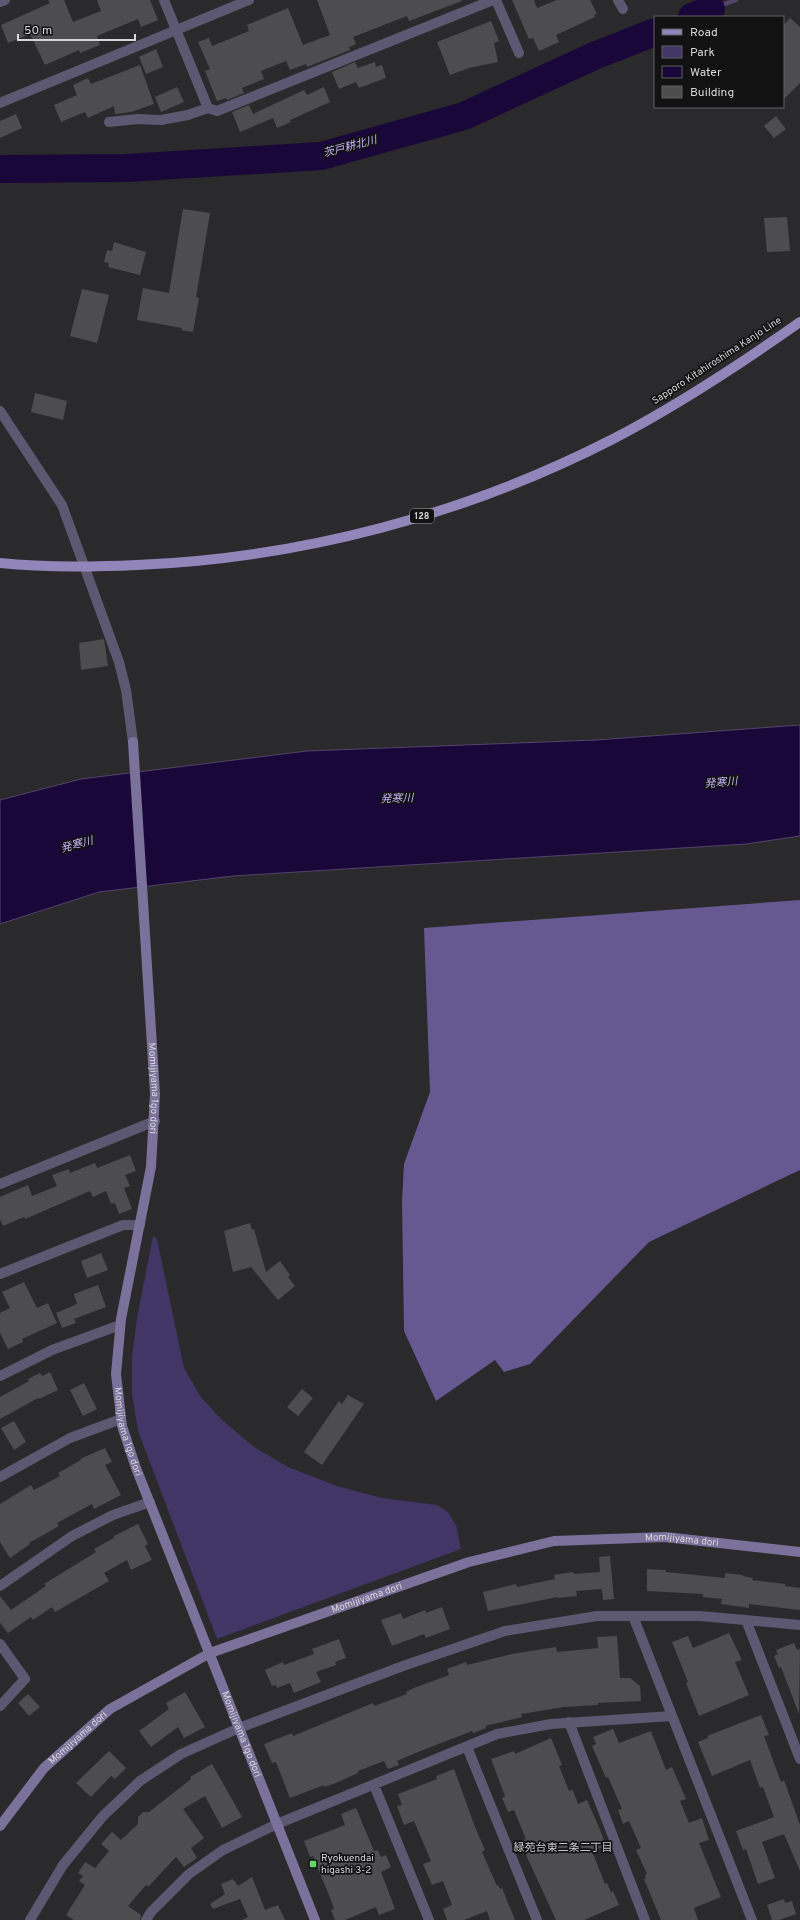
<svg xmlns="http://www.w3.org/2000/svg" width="800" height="1920" font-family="Overpass,'Noto Sans JP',sans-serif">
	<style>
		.green { fill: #413665 }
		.forest { fill: #665992 }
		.water { fill: #1a073a; stroke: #53456a }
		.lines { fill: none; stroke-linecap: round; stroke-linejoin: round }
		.stream { stroke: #53456a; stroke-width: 4.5 }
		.river { stroke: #1a073a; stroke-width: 28 }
		.building { fill: #4d4d50 }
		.street { stroke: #5d5872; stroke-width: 10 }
		.secondary { stroke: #7a729a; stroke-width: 10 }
		.primary { stroke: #9086ba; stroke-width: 10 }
		.poi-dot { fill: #66d466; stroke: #121213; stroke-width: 1.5 }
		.labels { text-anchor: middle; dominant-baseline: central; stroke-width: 3.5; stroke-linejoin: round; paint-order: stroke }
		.shield { fill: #121213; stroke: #9c9c9e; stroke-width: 1 }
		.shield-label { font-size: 9px; font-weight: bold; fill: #d7d7d9 }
		.street-label { font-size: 10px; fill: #d7d7d9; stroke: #121213 }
		.poi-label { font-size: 10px; fill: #d7d7d9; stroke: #121213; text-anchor: start }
		.water-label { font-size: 11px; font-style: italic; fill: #c1b3f8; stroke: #121213 }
		.neighbourhood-label { font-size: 11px; fill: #c7c7cb; stroke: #121213 }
	</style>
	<rect width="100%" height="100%" fill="#2a292c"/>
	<!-- green -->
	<path class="green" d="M153,1236L157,1239L184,1368L200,1396L221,1419L254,1447L288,1467L337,1486L382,1498L437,1505L448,1512L456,1525L461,1549L217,1639L138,1431L132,1394V1356L137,1318Z"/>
	<!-- forest -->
	<path class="forest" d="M800,900V1170L649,1242L530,1364L504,1372L495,1360L436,1401L404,1331L402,1201L404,1164L430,1092L424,928Z"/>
	<!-- water -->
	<path class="water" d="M800,725V836L746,844L233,876L99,892L0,924V800L81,779L307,751L596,740Z"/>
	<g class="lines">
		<!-- stream -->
		<path class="stream" d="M711,9L736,0"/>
		<!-- river -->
		<path class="river" d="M692,17L711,9
			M0,169L126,168L321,156L464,116L594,56L655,32"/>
	</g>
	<!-- building -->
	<path class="building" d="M48,0H64L73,22L101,11L97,0H150L158,20L141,27L138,19L97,36L100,45L80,53L79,50L45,65L30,34L8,43L1,25L50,3Z
		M317,0H462V1L409,21L407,16L353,37L356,44L349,47L350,50L307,67L306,64L290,70L286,61L261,71L264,79L242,88L244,93L227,100L226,98L217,101L205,71L210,69L198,42L209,38L212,46L249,31L247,25L288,8L303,45L330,35Z
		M512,0H534L537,8L557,0H590L597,14L594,15L595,17L556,35L559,42L539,51L533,38L529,39Z
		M790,18L800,27V83L783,100V26Z
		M491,21L499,41L494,43L498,62L469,68L450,75L437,42Z
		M156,49L163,67L146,74L139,57Z
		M355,62L358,68L375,62L376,67L382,65L386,78L359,88L356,82L339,89L332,72Z
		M140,65L154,104L131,112L115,114L114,106L88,118L85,112L61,122L54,105L77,95L73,85L88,78L91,84Z
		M177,87L184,102L161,112L155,97Z
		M324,87L330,102L290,120L291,122L277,128L273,118L240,132L232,112L249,105L253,114L304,90L307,95Z
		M16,114L22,128L0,138V121Z
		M776,116L786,129L774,138L764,126Z
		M183,209L210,213L196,297L199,298L193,332L181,330L182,328L137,320L143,288L169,293Z
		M787,217L790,251L767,252L764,218Z
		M114,242L146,252L140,275L108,267L109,263L104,262L107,250L112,251Z
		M82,289L109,295L97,343L70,336Z
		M35,393L67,401L63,420L31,412Z
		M104,639L108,666L81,670L79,643Z
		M130,1155L136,1171L125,1175L130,1186L124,1188L132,1209L119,1214L115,1203L111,1204L106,1191L93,1197L90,1191L25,1219L24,1217L3,1226L0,1219V1197L28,1185L32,1196L57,1186L52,1175L69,1169L70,1173L95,1163L97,1168Z
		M250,1223L252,1230L254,1229L266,1272L280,1261L290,1275L288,1277L295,1286L278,1300L251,1267L233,1272L224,1231Z
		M101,1253L108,1270L87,1278L81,1261Z
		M24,1282L37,1308L48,1303L57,1323L22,1339L23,1342L8,1349L0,1333V1313L10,1308L2,1292Z
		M98,1285L106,1307L74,1319L76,1323L62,1328L56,1313L77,1304L74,1294Z
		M50,1372L58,1390L39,1399L38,1398L0,1419V1397L29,1381L28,1379L40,1373L42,1376Z
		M84,1383L97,1409L83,1416L70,1390Z
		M302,1389L313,1398L298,1416L287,1407Z
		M348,1395L364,1404L322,1465L304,1452L339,1401L342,1404Z
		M14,1421L26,1442L14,1450L1,1428Z
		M105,1448L112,1462L105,1465L121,1495L94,1509L92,1504L57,1523L59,1526L29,1543L30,1544L10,1558L0,1542V1504L31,1485L34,1490L60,1476L58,1473L81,1460L80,1459Z
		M138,1524L148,1544L145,1546L152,1560L131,1570L127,1560L104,1573L109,1581L55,1612L52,1607L33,1620L31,1617L8,1633L0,1623V1596L11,1610L46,1586L44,1584L96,1552L94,1549L114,1538V1536Z
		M610,1556L614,1599L603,1600L602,1589L576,1591L577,1596L557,1598V1597L488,1611L483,1592L516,1584L517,1587L555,1579L554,1575L573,1572L574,1574L600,1572L599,1557Z
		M647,1569L666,1570V1572L725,1578V1573L743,1575V1576L753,1578L752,1580L785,1584V1586L800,1588V1610L749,1604V1608L721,1604L722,1599L703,1597V1594L647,1591Z
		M442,1607L450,1629L426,1638L424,1634L392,1646L381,1620L401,1613L403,1619L425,1610L426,1613Z
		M729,1633L742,1660L735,1662L749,1695L699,1716L686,1683L688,1682L672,1642L688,1636L693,1648Z
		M617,1636L620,1678H630L640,1686L641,1701L598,1703V1705L564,1707L521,1714L522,1717L485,1726L486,1728L473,1733L472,1731L418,1752L397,1761L399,1765L388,1769L384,1761L358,1771V1773L336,1783L324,1787V1785L290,1798L276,1762L272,1763L264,1744L292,1733L293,1736L373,1703L374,1706L407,1694L406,1692L414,1688L449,1675L447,1669L466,1662L467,1665L512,1654L556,1647L557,1652L598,1648L597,1637Z
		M339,1639L346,1658L335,1662L336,1665L316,1672L321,1682L294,1693L290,1683L277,1688L276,1685L272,1686L265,1670L283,1662L284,1665L314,1654L312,1649Z
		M794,1643L797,1650L800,1649L799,1714L781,1667L779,1668L774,1656L778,1654L776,1650Z
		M185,1692L205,1727L184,1738L178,1727L151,1747L139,1731L169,1709L166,1703Z
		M28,1694L40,1707L29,1716L18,1703Z
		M761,1715L769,1735L764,1736L781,1782L784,1780L800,1825V1871L784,1834L762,1842L775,1878L758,1884L746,1849L743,1850L736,1831L774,1817L763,1787L760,1788L750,1760L712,1776L698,1742L708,1738L707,1736Z
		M613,1729L619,1743L651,1731L666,1770L672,1767L686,1799L680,1801L689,1823L702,1818L709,1840L699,1843L721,1897L694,1908L698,1920H661L644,1879L646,1878L645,1875L647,1874L636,1850L641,1848L629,1821L623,1824L618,1810L622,1809L608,1777L606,1778L592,1746L596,1744L593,1737Z
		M551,1738L562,1765L559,1766L569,1791L573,1790L578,1804L587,1800L601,1832L606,1846L592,1851L605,1884L607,1883L611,1892L613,1891L619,1905L584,1920H556L527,1857L523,1843V1840L526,1839L514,1810L508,1812L502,1798L505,1796L491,1759L514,1751L515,1754Z
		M109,1751L126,1768L115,1779L111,1776L91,1797L76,1783Z
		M212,1764L242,1817L222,1828L205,1796L183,1809L204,1838L191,1848L197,1858L184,1867L176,1857L148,1887L146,1885L128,1906L141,1915L140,1920H74L66,1915L85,1885L79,1881L83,1876L78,1873L85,1862L95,1868L109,1851L101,1844L112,1832L121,1840L138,1824V1817L143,1812H149L191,1779L190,1777Z
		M454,1769L475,1827L485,1850L482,1852L497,1886L498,1885L500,1889L502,1888L515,1920H490L487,1911L464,1920H447L443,1909L452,1905L443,1881L432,1885L423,1864L431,1861L414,1821L404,1825L397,1806L402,1805L398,1794L437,1779L436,1776Z
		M356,1808L374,1851L378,1850L381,1857L386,1855L391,1867L381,1872L395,1909L379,1915L376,1907L345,1920H335L331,1910L334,1909L332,1903L313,1856L310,1857L304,1841L345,1825L341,1814Z
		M252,1877L265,1910L278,1905L285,1920H242L248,1917L240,1899L213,1909L210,1904L225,1894L221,1884L233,1879L238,1886Z
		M784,1899L785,1903L792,1901L796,1914L779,1920H772L767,1905Z"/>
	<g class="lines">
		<!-- street -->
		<path class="street" d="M164,0L208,108
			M496,0L519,53
			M618,0L623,9
			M0,2L5,0
			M0,103L249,0
			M109,122L138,119L161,120L188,115L208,108L217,111L493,0
			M0,411L62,505L119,662L126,690L133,742
			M0,1184L155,1121
			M0,1274L123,1225H140
			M0,1376L52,1350L120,1325
			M0,1477L70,1438L121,1419
			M0,1586L72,1536L113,1515L150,1502
			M633,1616L752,1920
			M746,1620L800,1759
			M0,1644L25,1679L0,1706
			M569,1722L645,1920
			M467,1747L537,1920
			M374,1785L429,1920
			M30,1920L63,1865L103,1816L140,1781L181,1754L239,1728L403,1666L505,1631L597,1616H700L800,1625
			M146,1920L151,1912L189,1874L223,1850L277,1824L497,1734L551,1724L672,1716"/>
		<!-- secondary -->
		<g class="secondary">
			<path id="s1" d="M133,742L155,1094L151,1167L121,1319L116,1374L122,1426L136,1468L315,1920"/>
			<path id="s2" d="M0,1826L44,1768L110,1709L210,1653L469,1562L554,1541L665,1537L800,1552"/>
		</g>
		<!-- primary -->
		<path class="primary" d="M0,563C46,568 92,567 137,565C302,558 464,515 611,440C677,406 739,365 800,322"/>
	</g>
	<!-- markers -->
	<rect class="poi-dot" x="309" y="1860" width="8" height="8" rx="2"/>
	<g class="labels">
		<!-- shield labels -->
		<rect class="shield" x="410" y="509" width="24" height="14" rx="3"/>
		<g class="shield-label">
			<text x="422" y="516">128</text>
		</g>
		<!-- street labels -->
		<g class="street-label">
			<text transform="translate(717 361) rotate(-33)">Sapporo Kitahiroshima Kanjo Line</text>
			<text stroke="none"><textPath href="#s1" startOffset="347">Momijiyama 1go dori</textPath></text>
			<text stroke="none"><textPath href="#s1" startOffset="695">Momijiyama 1go dori</textPath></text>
			<text stroke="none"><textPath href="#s2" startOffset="766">Momijiyama dori</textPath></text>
			<text stroke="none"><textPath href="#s2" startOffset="442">Momijiyama dori</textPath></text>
			<text stroke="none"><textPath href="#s1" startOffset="1019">Momijiyama 1go dori</textPath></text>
			<text stroke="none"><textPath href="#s2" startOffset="118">Momijiyama dori</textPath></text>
		</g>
		<!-- poi labels -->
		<g class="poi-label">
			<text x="321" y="1858">Ryokuendai<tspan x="321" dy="12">higashi 3-2</tspan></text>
		</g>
		<!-- water labels -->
		<g class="water-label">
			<text transform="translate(350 147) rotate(-15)">茨戸耕北川</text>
			<text transform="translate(721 783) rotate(-5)">発寒川</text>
			<text transform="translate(397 799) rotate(-2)">発寒川</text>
			<text transform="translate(77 845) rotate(-15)">発寒川</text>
		</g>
		<!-- neighbourhood labels -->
		<g class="neighbourhood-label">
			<text x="563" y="1848">緑苑台東二条二丁目</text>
		</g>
	</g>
	<!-- legend -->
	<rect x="654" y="16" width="130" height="92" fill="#121213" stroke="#616162"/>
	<rect x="662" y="29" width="20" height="6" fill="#9086ba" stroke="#616162"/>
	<text x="690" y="36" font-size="12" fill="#d7d7d9">Road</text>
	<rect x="662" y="46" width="20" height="12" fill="#413665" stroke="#616162"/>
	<text x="690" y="56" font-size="12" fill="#d7d7d9">Park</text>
	<rect x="662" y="66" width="20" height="12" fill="#1a073a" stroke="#616162"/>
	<text x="690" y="76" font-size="12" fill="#d7d7d9">Water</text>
	<rect x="662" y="86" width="20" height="12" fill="#4d4d50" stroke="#616162"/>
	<text x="690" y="96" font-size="12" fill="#d7d7d9">Building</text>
	<!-- scale -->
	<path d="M18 34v6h117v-6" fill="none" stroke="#d7d7d9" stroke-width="2"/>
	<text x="24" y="34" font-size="12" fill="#d7d7d9" stroke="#121213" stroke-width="3" paint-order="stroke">50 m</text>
</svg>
